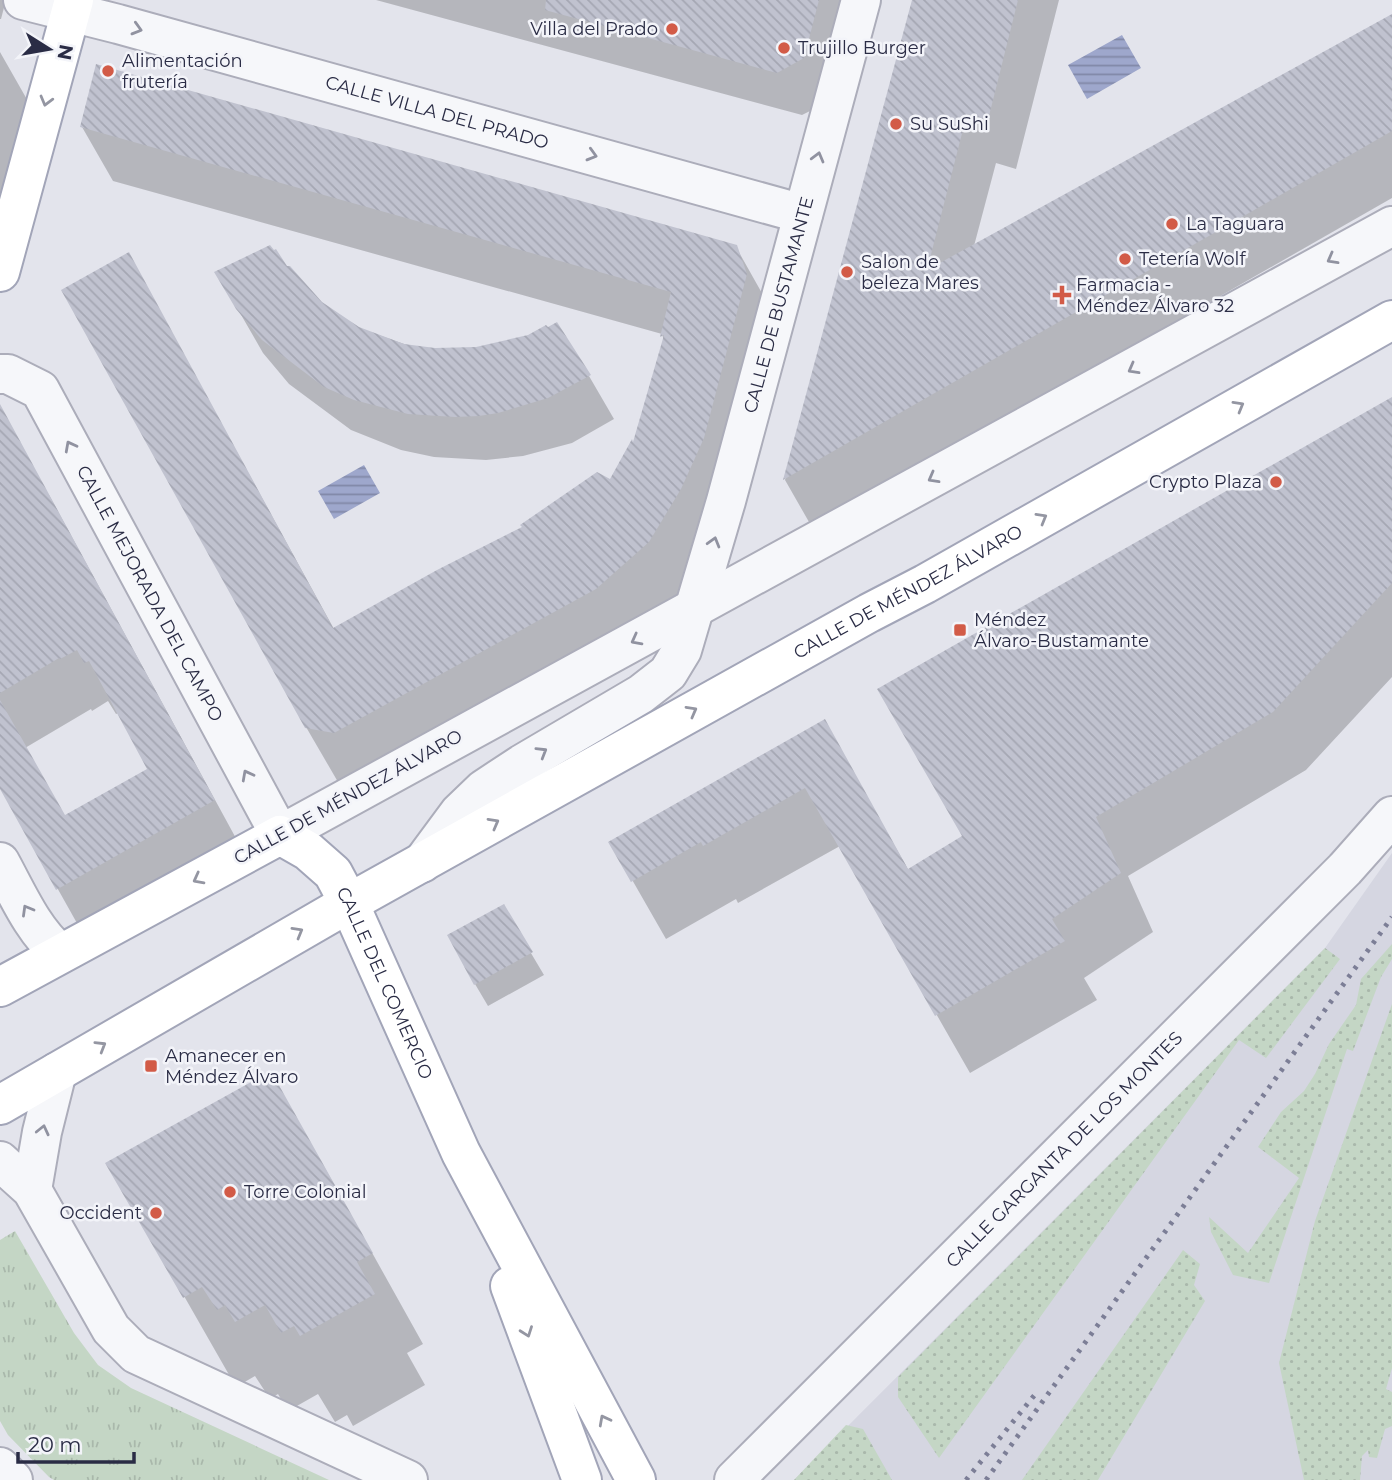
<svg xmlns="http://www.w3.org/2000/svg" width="1392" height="1480" font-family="Montserrat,sans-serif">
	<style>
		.built { fill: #d5d6e1 }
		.grass { fill: url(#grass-dots) }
		.park { fill: url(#park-tufts) }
		.water { fill: url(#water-rules) }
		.shadow { fill: #0003; fill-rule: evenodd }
		.building { fill: url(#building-back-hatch) }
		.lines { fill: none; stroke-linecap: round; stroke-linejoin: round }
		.minor-casing { stroke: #acadba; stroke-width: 42 }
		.major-casing { stroke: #a2a5b8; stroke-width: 42 }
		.minor { stroke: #f6f7fa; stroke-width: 38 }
		.major { stroke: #fff; stroke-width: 38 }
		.rail { stroke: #7c7e96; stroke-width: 5; stroke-dasharray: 3.5 7; stroke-linecap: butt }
		.oneway { stroke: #9092a0 }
		.oneway2 { stroke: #9496a2 }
		.poi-dot { fill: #d25b47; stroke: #f3f4f9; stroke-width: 2.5 }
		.labels { text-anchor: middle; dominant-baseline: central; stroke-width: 5; stroke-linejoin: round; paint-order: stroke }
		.poi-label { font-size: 18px; fill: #2a2c45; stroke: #f3f4f9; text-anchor: start }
		.street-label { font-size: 18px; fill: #2a2c45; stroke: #f3f4f9 }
	</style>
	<defs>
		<pattern id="grass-dots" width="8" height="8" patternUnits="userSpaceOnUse" patternTransform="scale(1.75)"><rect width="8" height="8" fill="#c4d6c5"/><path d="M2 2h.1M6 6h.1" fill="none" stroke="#a9b8ab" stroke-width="1.8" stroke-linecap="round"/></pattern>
		<pattern id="park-tufts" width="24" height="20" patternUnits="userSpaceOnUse" patternTransform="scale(1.75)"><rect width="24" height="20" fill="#c4d6c5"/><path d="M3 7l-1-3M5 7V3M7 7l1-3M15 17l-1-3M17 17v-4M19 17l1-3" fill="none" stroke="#a9b8ab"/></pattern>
		<pattern id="water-rules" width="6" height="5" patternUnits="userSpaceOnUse" patternTransform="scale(1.75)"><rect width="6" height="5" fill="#9ea7cc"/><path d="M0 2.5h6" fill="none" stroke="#8188a7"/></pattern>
		<pattern id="building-back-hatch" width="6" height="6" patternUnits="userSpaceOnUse" patternTransform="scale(1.75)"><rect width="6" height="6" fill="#c0c2cf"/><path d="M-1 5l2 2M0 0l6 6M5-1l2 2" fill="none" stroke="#a5a7b3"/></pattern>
	</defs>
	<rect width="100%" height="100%" fill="#e3e4ec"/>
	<!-- built -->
	<path class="built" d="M1392,853V1480H794L1325,948Z"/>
	<!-- grass -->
	<path class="grass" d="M1392,944V959L1381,977L1353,1051L1347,1049L1269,1283L1233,1275L1211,1232L1209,1217L1248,1253L1299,1178L1258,1147L1281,1112L1304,1091L1315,1074L1329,1044L1356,1005L1361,979Z
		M1325,948L1340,959L1266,1058L1239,1040L939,1458L898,1397V1377Z
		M1392,1004V1368L1386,1389L1392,1392V1426L1385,1429L1377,1458L1369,1457L1368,1450L1362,1456L1360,1480H1304L1279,1363L1315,1221Z
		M1183,1250L1200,1264L1194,1285L1205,1301L1098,1480H1022Z
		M846,1425L863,1429L892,1480H794Z"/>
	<!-- park -->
	<path class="park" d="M15,1231L74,1333L98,1365L131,1388L329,1480H54L49,1477L8,1435L0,1421V1240Z"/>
	<!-- water -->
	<path class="water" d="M1122,35L1141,68L1087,99L1068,65Z
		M364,465L380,493L334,519L318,491Z"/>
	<!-- shadow -->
	<path class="shadow" d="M0,0H6L1,19H0Z
		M376,0H855L828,102L802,115Z
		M914,0H1059L1016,169L996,163L974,246L1392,16V198L813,529L785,480Z
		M0,52L37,117L0,247Z
		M82,127L736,247L767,302L679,596L338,782L306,727L128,254L334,629L610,481L634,446L664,341L662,334L113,181Z
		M286,268L321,303L358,328L413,347L589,376L614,419L572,443L523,456L486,460L434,457L401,450L351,430L289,384L263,353L217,273Z
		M1392,399V677L1306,770L1128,876L1153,932L1084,978L1097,1000L970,1073L840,846L738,903L736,899L666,939L611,843L824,722L909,871L964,836Z
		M0,445L49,495L244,853L87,941L0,786ZM108,701L116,714L119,713L149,770L65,817L25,748L91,709L92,711Z
		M503,906L544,975L488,1006L475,984Z
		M108,1163H322L423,1344L407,1353L425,1385L353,1426L347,1415L335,1422L318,1394L288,1411L278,1394L270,1399L255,1376L236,1387Z"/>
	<!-- building -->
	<path class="building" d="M546,0H819L804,58L777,73L545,10Z
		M912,0H1018L988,120L967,114L927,270L1392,14V131L783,480Z
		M96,64L737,245L747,274L704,438L681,489L649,542L596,589L334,733L305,728L61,290L129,252L333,628L437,570L522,527L520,525L597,472L610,479L632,439L633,442L664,335L660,337L671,292L80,127Z
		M270,245L274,250L276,249L287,266H290L322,302L359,327L404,344L435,348L476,347L528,335L546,325L548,327L557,322L591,375L548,398L498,413L479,416L455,417L408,414L354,400L324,387L262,340L236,309L214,272Z
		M1392,397V583L1273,712L1096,817L1121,873L1052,919L1065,941L935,1016L805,788L703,846L701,842L631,882L608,842L825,719L908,869L962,836L877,689Z
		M0,404L215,800L56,890L0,789V700L65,815L147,769L89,661L84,663L77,650L60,659L59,658L0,693Z
		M504,904L533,952L474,985L447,935Z
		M271,1071L373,1253L357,1262L375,1294L300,1336L294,1326L281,1333L265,1305L235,1322L225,1305L217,1310L202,1287L183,1298L105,1163Z"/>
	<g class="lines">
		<!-- minor casing -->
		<g class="minor-casing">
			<g id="minor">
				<path id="s1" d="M23,0L118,24L803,214"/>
				<path id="s2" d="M0,374H8L40,390L280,835L1392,226"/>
				<path d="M0,862C17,893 33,931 60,953"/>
				<path id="s3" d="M422,863L459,813L484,789L522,764L641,694L668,673L682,650L726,501L861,0"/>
				<path d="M0,1161L32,1190L111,1329L136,1354L408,1480"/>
				<path d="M32,1190L42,1132L57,1072"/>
				<path d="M0,1467L13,1480"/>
				<path id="s4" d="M734,1480L1345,869L1392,816"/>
			</g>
		</g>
		<!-- major casing -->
		<g class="major-casing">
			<g id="major">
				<path d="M0,272L74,0"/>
				<path id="s5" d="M0,987L280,835L308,851L333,873L349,903L461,1153L636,1480"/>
				<path id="s6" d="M0,1105L349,903L869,613L925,584L1392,320"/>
				<path d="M510,1286L582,1480"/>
			</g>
		</g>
		<!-- minor -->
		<use href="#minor" class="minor"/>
		<!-- major -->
		<use href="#major" class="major"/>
		<!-- rail -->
		<path class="rail" d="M966,1480L1037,1392
			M986,1480L1392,917"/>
	</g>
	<!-- one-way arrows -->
	<defs><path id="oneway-chevron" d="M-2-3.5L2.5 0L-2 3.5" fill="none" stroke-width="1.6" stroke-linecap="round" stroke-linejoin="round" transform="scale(1.75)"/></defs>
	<g class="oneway">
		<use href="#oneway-chevron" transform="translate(137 29) rotate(16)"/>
		<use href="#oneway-chevron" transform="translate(592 155) rotate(16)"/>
		<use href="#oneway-chevron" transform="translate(818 157) rotate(-75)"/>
		<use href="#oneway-chevron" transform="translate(1332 259) rotate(151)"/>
		<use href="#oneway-chevron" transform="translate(1133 369) rotate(151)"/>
		<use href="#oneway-chevron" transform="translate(70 446) rotate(-118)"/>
		<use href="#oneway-chevron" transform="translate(933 478) rotate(151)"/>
		<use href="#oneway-chevron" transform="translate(714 542) rotate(-74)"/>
		<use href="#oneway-chevron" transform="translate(636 640) rotate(152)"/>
		<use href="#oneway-chevron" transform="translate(542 752) rotate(-31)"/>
		<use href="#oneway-chevron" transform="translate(247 775) rotate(-118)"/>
		<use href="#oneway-chevron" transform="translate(27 910) rotate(-120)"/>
		<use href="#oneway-chevron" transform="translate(43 1130) rotate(-77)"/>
	</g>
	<g class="oneway2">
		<use href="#oneway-chevron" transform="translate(46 101) rotate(105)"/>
		<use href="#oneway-chevron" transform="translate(1239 406) rotate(-30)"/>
		<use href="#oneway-chevron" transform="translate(1042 518) rotate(-30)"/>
		<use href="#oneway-chevron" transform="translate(692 711) rotate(-29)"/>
		<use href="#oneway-chevron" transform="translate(494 823) rotate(-29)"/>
		<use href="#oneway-chevron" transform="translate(198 879) rotate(152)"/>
		<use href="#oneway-chevron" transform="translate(298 932) rotate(-30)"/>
		<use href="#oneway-chevron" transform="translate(101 1046) rotate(-31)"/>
		<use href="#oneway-chevron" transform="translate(527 1332) rotate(70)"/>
		<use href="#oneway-chevron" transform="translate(604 1420) rotate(-118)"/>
	</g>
	<!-- markers -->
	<g class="poi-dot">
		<circle cx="672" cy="29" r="7"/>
		<circle cx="784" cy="48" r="7"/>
		<circle cx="108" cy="71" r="7"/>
		<circle cx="896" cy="124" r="7"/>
		<circle cx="1172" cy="224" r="7"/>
		<circle cx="1125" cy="259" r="7"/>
		<circle cx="847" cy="272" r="7"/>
		<path d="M1058.5 284.5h7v7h7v7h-7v7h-7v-7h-7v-7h7z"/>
		<circle cx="1276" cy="482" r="7"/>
		<rect x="953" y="623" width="14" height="14" rx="3.5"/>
		<rect x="144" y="1059" width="14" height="14" rx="3.5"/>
		<circle cx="230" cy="1192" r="7"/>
		<circle cx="156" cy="1213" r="7"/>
	</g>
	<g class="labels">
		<!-- poi labels -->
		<g class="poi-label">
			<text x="658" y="29" text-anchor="end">Villa del Prado</text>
			<text x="798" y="48">Trujillo Burger</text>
			<text x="122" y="61">Alimentación<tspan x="122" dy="21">frutería</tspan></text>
			<text x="910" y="124">Su SuShi</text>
			<text x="1186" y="224">La Taguara</text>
			<text x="1139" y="259">Tetería Wolf</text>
			<text x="861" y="262">Salon de<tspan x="861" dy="21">beleza Mares</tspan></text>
			<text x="1076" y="285">Farmacia -<tspan x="1076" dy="21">Méndez Álvaro 32</tspan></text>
			<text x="1262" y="482" text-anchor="end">Crypto Plaza</text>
			<text x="974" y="620">Méndez<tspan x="974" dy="21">Álvaro-Bustamante</tspan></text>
			<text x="165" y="1056">Amanecer en<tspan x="165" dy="21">Méndez Álvaro</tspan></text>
			<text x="244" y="1192">Torre Colonial</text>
			<text x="142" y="1213" text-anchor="end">Occident</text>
		</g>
		<!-- street labels -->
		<g class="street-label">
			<text stroke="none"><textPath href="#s1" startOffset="429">CALLE VILLA DEL PRADO</textPath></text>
			<text stroke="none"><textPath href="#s3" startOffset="700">CALLE DE BUSTAMANTE</textPath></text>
			<text stroke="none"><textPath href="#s6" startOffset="1043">CALLE DE MÉNDEZ ÁLVARO</textPath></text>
			<text stroke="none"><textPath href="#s2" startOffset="275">CALLE MEJORADA DEL CAMPO</textPath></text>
			<text transform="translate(348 797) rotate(-29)">CALLE DE MÉNDEZ ÁLVARO</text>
			<text stroke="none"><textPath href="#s5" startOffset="506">CALLE DEL COMERCIO</textPath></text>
			<text stroke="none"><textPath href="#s4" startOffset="467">CALLE GARGANTA DE LOS MONTES</textPath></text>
		</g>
	</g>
	<!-- north arrow -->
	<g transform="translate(49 49) rotate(101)" stroke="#f3f4f9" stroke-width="5" paint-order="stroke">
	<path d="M0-5L12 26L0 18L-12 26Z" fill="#2a2c45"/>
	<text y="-10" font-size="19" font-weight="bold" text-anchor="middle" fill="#2a2c45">N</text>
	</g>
	<!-- scale -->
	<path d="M18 1452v10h116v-10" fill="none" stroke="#2a2c45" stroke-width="3.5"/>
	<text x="28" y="1452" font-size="21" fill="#2a2c45" stroke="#f3f4f9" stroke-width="5" paint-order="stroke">20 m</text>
</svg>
